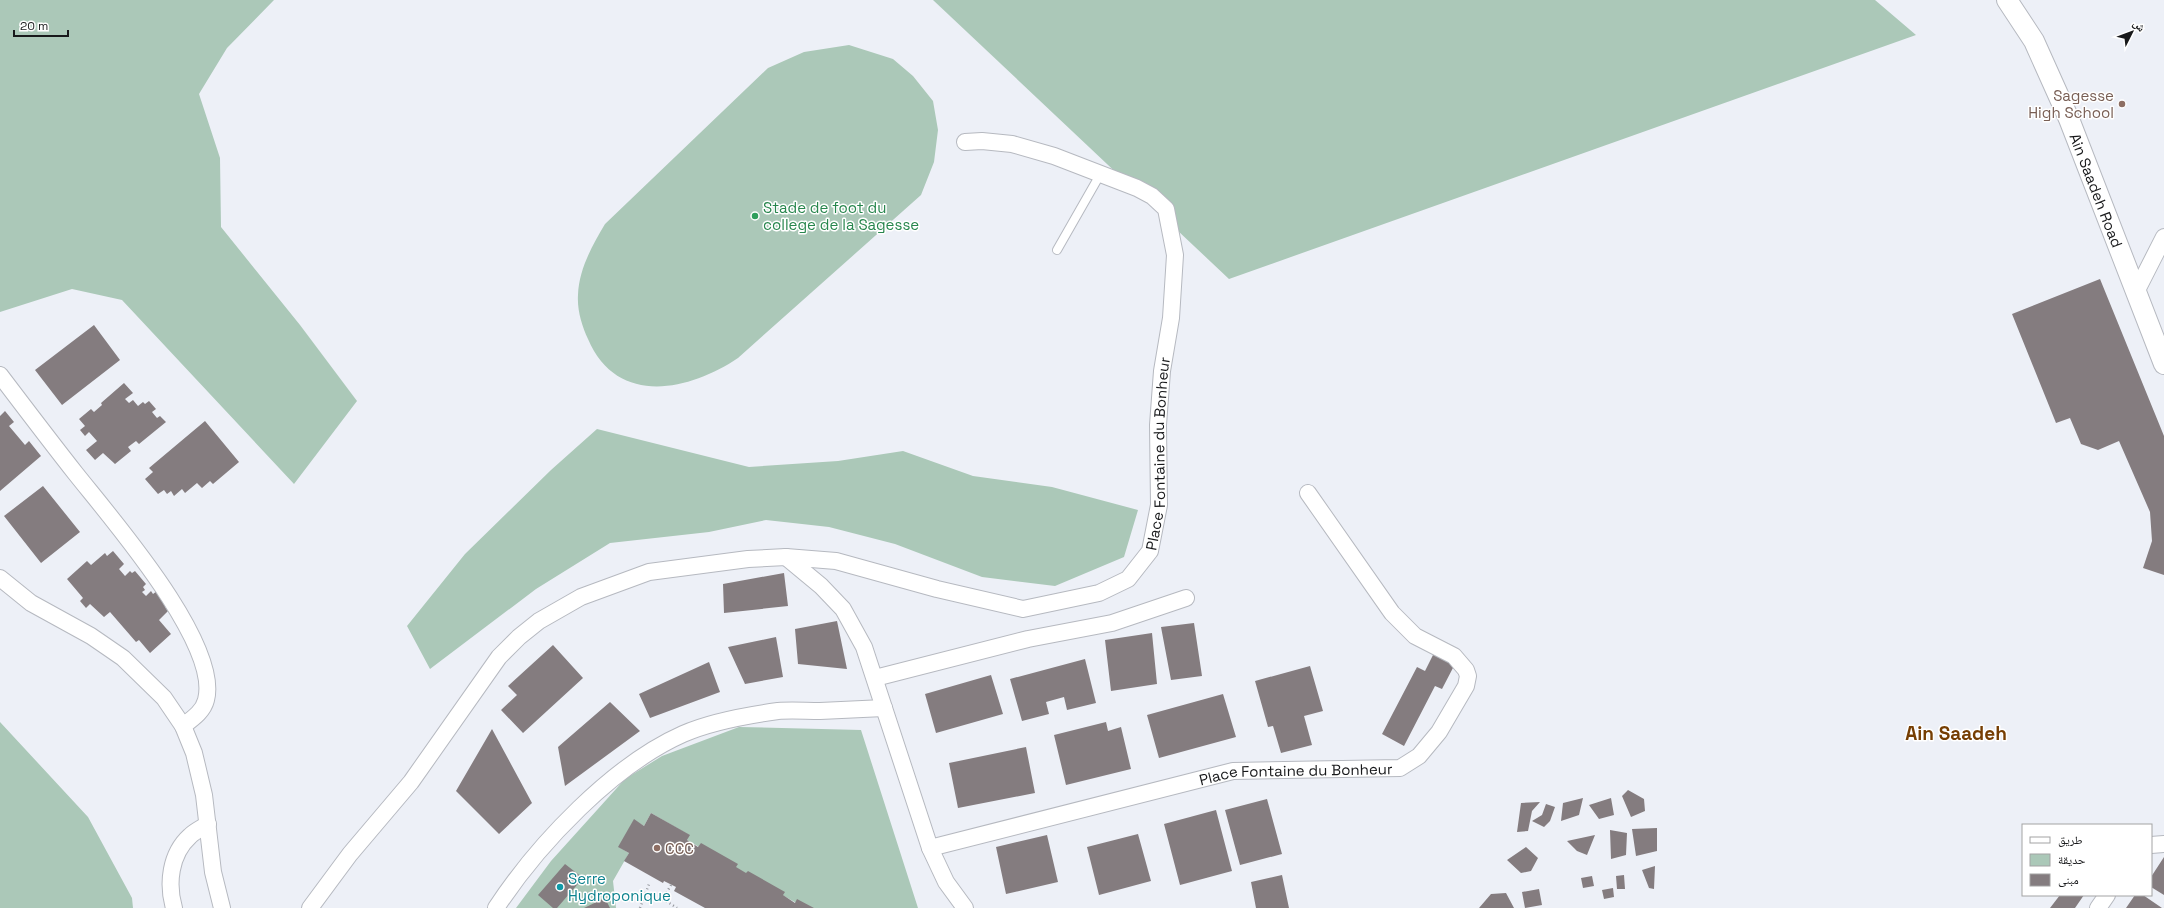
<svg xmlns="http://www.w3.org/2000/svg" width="2164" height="908" font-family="'Space Grotesk','Noto Naskh Arabic',sans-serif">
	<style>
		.green { fill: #abc8b8 }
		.building { fill: #847c7f }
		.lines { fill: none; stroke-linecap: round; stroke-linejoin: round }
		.service-casing { stroke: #b6b9c0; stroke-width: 10 }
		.minor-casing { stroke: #b6b9c0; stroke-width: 18 }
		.tertiary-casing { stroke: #b6b9c0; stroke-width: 22 }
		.path { stroke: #95979c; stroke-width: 2.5; stroke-dasharray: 1 3; stroke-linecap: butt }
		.service { stroke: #fff; stroke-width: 8 }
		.minor { stroke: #fff; stroke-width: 16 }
		.tertiary { stroke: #fff; stroke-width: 20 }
		.education-dot { fill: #8d6e63; stroke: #fff; stroke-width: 1.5 }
		.leisure-dot { fill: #2e9e5b; stroke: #fff; stroke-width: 1.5 }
		.culture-dot { fill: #0f9aa8; stroke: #fff; stroke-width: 1.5 }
		.labels { text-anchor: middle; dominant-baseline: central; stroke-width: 3; stroke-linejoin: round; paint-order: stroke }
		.education-label { font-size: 15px; fill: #785e54; stroke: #fff; text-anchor: end }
		.street-label { font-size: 15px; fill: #18191b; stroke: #fff }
		.leisure-label { font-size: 15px; fill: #27864d; stroke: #fff; text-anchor: start }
		.culture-label { font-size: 15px; fill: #0d838f; stroke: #fff; text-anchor: start }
		.district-label { font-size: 19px; font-weight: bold; fill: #763e03; stroke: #fff }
	</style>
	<rect width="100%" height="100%" fill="#edf0f7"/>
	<!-- green -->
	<path class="green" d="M0,0H274L227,48L199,94L220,158L221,227L300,325L357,401L294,484L122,300L72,289L0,312Z
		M933,0H1875L1916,35L1229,279Z
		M849,45L893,59L913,76L933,101L938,130L934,162L921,195L738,358C689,391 617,407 588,339C582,326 577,310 578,295C579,269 592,246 605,224L768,68L804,52Z
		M597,429L749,467L838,461L903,451L973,476L1052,487L1138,510L1124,557L1055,586L982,577L895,544L829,527L766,520L709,532L610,543L536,589L430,669L407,626L465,554L551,470Z
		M0,722L88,817L132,898L133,908H0Z
		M739,727L861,730L918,908H805L687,840L689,835L651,813L644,826L634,820L619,847L629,853L613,881L616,908H516L551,861L625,779L662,756Z"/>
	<!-- building -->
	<path class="building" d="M2100,279L2164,436V575L2143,568L2152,541L2150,512L2119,441L2098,450L2081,444L2070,418L2056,423L2012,314Z
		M94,325L120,360L62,405L35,370Z
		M124,383L133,393L125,399L129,403L133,400L138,406L143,402L145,404L149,401L156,409L152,412L157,418L160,416L166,422L139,444L136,441L128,447L131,451L115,464L103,453L95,460L86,450L97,441L89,432L85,436L80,430L85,426L79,419L91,409L94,412L102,405L101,403Z
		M5,411L14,422L9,426L25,445L29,441L41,456L0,491V416Z
		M205,421L239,462L213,484L210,481L202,488L197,483L185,493L182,489L174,496L171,491L167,494L164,490L158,494L145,479L153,472L149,468Z
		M43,486L80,532L41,563L4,516Z
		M113,551L124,564L119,569L125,576L130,571L132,573L135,571L146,584L143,587L145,590L142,592L146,596L151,591L153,594L157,591L168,605L165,607L168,611L159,620L171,634L150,653L139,640L136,642L110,612L104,617L90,604L86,608L80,601L83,598L67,579L87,561L91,565L105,553L107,556Z
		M784,573L788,606L724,613L723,584Z
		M837,621L847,669L798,664L795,629Z
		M1194,623L1202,676L1171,680L1161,627Z
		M1152,633L1157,684L1111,691L1105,640Z
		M776,637L783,677L745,684L728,647Z
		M553,645L583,678L523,733L501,710L517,695L508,686Z
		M1434,653L1455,664L1442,689L1435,686L1404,746L1382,734L1417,667L1425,671Z
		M1085,659L1096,703L1067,710L1064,697L1046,702L1049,714L1022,721L1010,679Z
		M709,662L720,692L650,718L639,694Z
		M1310,666L1323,711L1304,716L1312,745L1281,753L1273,726L1268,727L1255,681Z
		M991,675L1003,714L936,733L925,694Z
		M1223,694L1236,737L1159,758L1147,715Z
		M610,702L640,731L565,786L558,747Z
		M1106,722L1108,731L1121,727L1131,769L1066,785L1054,735Z
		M492,729L532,803L499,834L456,791Z
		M1026,747L1035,793L958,808L949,763Z
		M1628,790L1644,799L1645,811L1631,817L1622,796Z
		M1583,798L1579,815L1561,821L1563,803Z
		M1611,798L1614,815L1599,819L1589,805Z
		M1267,799L1282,854L1240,865L1225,810Z
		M1540,802L1532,811L1528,831L1517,832L1521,803Z
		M1546,804L1555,807L1550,821L1544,827L1532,821L1542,815Z
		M1216,810L1232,871L1180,885L1164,824Z
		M651,813L690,835L687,840L698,847L701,843L738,864L736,867L746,873L748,871L785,892L783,895L795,903L797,899L814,908H705L674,891L676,887L664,881L663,883L624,861L629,853L618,847L634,819L644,826Z
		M1657,828V851L1636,856L1632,829Z
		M1610,830L1627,833L1626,855L1611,859Z
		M1138,834L1151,881L1099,895L1087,847Z
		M1047,835L1058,882L1006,894L996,847Z
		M1595,835L1587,855L1577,851L1567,841Z
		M1526,847L1538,858L1531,871L1521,873L1507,860Z
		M2164,857V895L2151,887V877Z
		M565,864L583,878L557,908H553L538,895Z
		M1655,866L1654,889L1649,888L1642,870Z
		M1282,875L1289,908H1256L1251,882Z
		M1624,875L1625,889H1617L1616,876Z
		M1592,876L1594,886L1583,888L1581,878Z
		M1613,888L1614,897L1604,899L1602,890Z
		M1539,889L1542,905L1525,908L1522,892Z
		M1506,893L1514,908H1479L1491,894Z
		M2060,895H2084L2075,908H2050Z
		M2135,895H2143L2162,908H2126Z
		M605,898L610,908H584Z"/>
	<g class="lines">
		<!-- service casing -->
		<g class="service-casing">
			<path id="service" d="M1057,250L1101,173"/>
		</g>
		<!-- minor casing -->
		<g class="minor-casing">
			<g id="minor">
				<path d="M2136,292L2164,237"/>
				<path d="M0,375C25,408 50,441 76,474C110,517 221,644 206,700C203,712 192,719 183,726"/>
				<path d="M786,557L821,586L843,609L864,647L930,848L946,882L965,908"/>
				<path d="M0,578L31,603L91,636L123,658L164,698L183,726L194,753L204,795L213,872L222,908"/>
				<path d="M875,678L1028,639L1112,623L1186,598"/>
				<path d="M2151,845L2164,844"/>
				<path id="s1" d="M930,848L1233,771L1400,768L1419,756L1439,732L1466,686L1468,676L1466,670L1454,656L1415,636L1392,613L1308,493"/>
				<path d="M174,908C167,884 170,854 190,836C195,831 202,828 208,824"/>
				<path id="s2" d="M310,908L350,854L411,782L499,657L519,637L539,621L581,597L649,572L748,559L786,557L836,561L937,589L1023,609L1099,593L1128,579L1150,551L1159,505L1158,425L1162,371L1171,318L1175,255L1166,209L1152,196L1137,188L1054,156L1012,144L982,141L965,142"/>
				<path d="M496,908C538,844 613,765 683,734C710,722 749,715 778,711C791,710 806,711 820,711C841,710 863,709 884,708"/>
				<path d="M2098,908L2107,895"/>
			</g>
		</g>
		<!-- tertiary casing -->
		<g class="tertiary-casing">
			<g id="tertiary">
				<path id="s3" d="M2007,0L2034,41L2069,119L2164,364"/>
			</g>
		</g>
		<!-- path -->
		<path class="path" d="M671,885L663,899L677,908
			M640,908L649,884"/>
		<!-- service -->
		<use href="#service" class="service"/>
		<!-- minor -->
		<use href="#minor" class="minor"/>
		<!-- tertiary -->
		<use href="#tertiary" class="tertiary"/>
	</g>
	<!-- markers -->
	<g class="education-dot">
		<circle cx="2122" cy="104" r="4"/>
		<circle cx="657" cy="848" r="4"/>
	</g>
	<circle class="leisure-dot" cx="755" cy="216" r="4"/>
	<circle class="culture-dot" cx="560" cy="887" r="4"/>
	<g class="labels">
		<!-- education labels -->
		<g class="education-label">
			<text x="2114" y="95">Sagesse<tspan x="2114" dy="17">High School</tspan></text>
			<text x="665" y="848" text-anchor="start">CCC</text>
		</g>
		<!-- street labels -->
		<g class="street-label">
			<text stroke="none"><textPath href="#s3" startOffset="211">Ain Saadeh Road</textPath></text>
			<text stroke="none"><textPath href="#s2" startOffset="1114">Place Fontaine du Bonheur</textPath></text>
			<text stroke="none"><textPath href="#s1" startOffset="375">Place Fontaine du Bonheur</textPath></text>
		</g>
		<!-- leisure labels -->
		<g class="leisure-label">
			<text x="763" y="207">Stade de foot du<tspan x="763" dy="17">college de la Sagesse</tspan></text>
		</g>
		<!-- culture labels -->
		<g class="culture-label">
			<text x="568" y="878">Serre<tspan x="568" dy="17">Hydroponique</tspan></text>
		</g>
		<!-- district labels -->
		<g class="district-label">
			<text x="1956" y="733">Ain Saadeh</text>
		</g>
	</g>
	<!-- legend -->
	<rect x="2022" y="824" width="130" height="72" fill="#ffffff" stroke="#a3a3a4"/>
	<rect x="2030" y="837" width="20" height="6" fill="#ffffff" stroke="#a3a3a4"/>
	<text x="2058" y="844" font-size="12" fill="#18191b">طريق</text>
	<rect x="2030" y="854" width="20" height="12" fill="#abc8b8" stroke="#a3a3a4"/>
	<text x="2058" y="864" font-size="12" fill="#18191b">حديقة</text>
	<rect x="2030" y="874" width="20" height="12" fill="#847c7f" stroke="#a3a3a4"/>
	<text x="2058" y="884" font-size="12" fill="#18191b">مبنى</text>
	<!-- north arrow -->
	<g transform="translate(2132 32) rotate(48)" stroke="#ffffff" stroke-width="3" paint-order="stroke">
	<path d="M0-3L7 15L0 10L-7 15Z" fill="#18191b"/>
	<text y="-6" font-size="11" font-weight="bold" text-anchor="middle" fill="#18191b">ش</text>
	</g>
	<!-- scale -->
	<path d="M14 30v6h54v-6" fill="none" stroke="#18191b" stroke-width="2"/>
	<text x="20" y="30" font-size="12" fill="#18191b" stroke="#ffffff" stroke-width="3" paint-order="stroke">20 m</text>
</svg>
